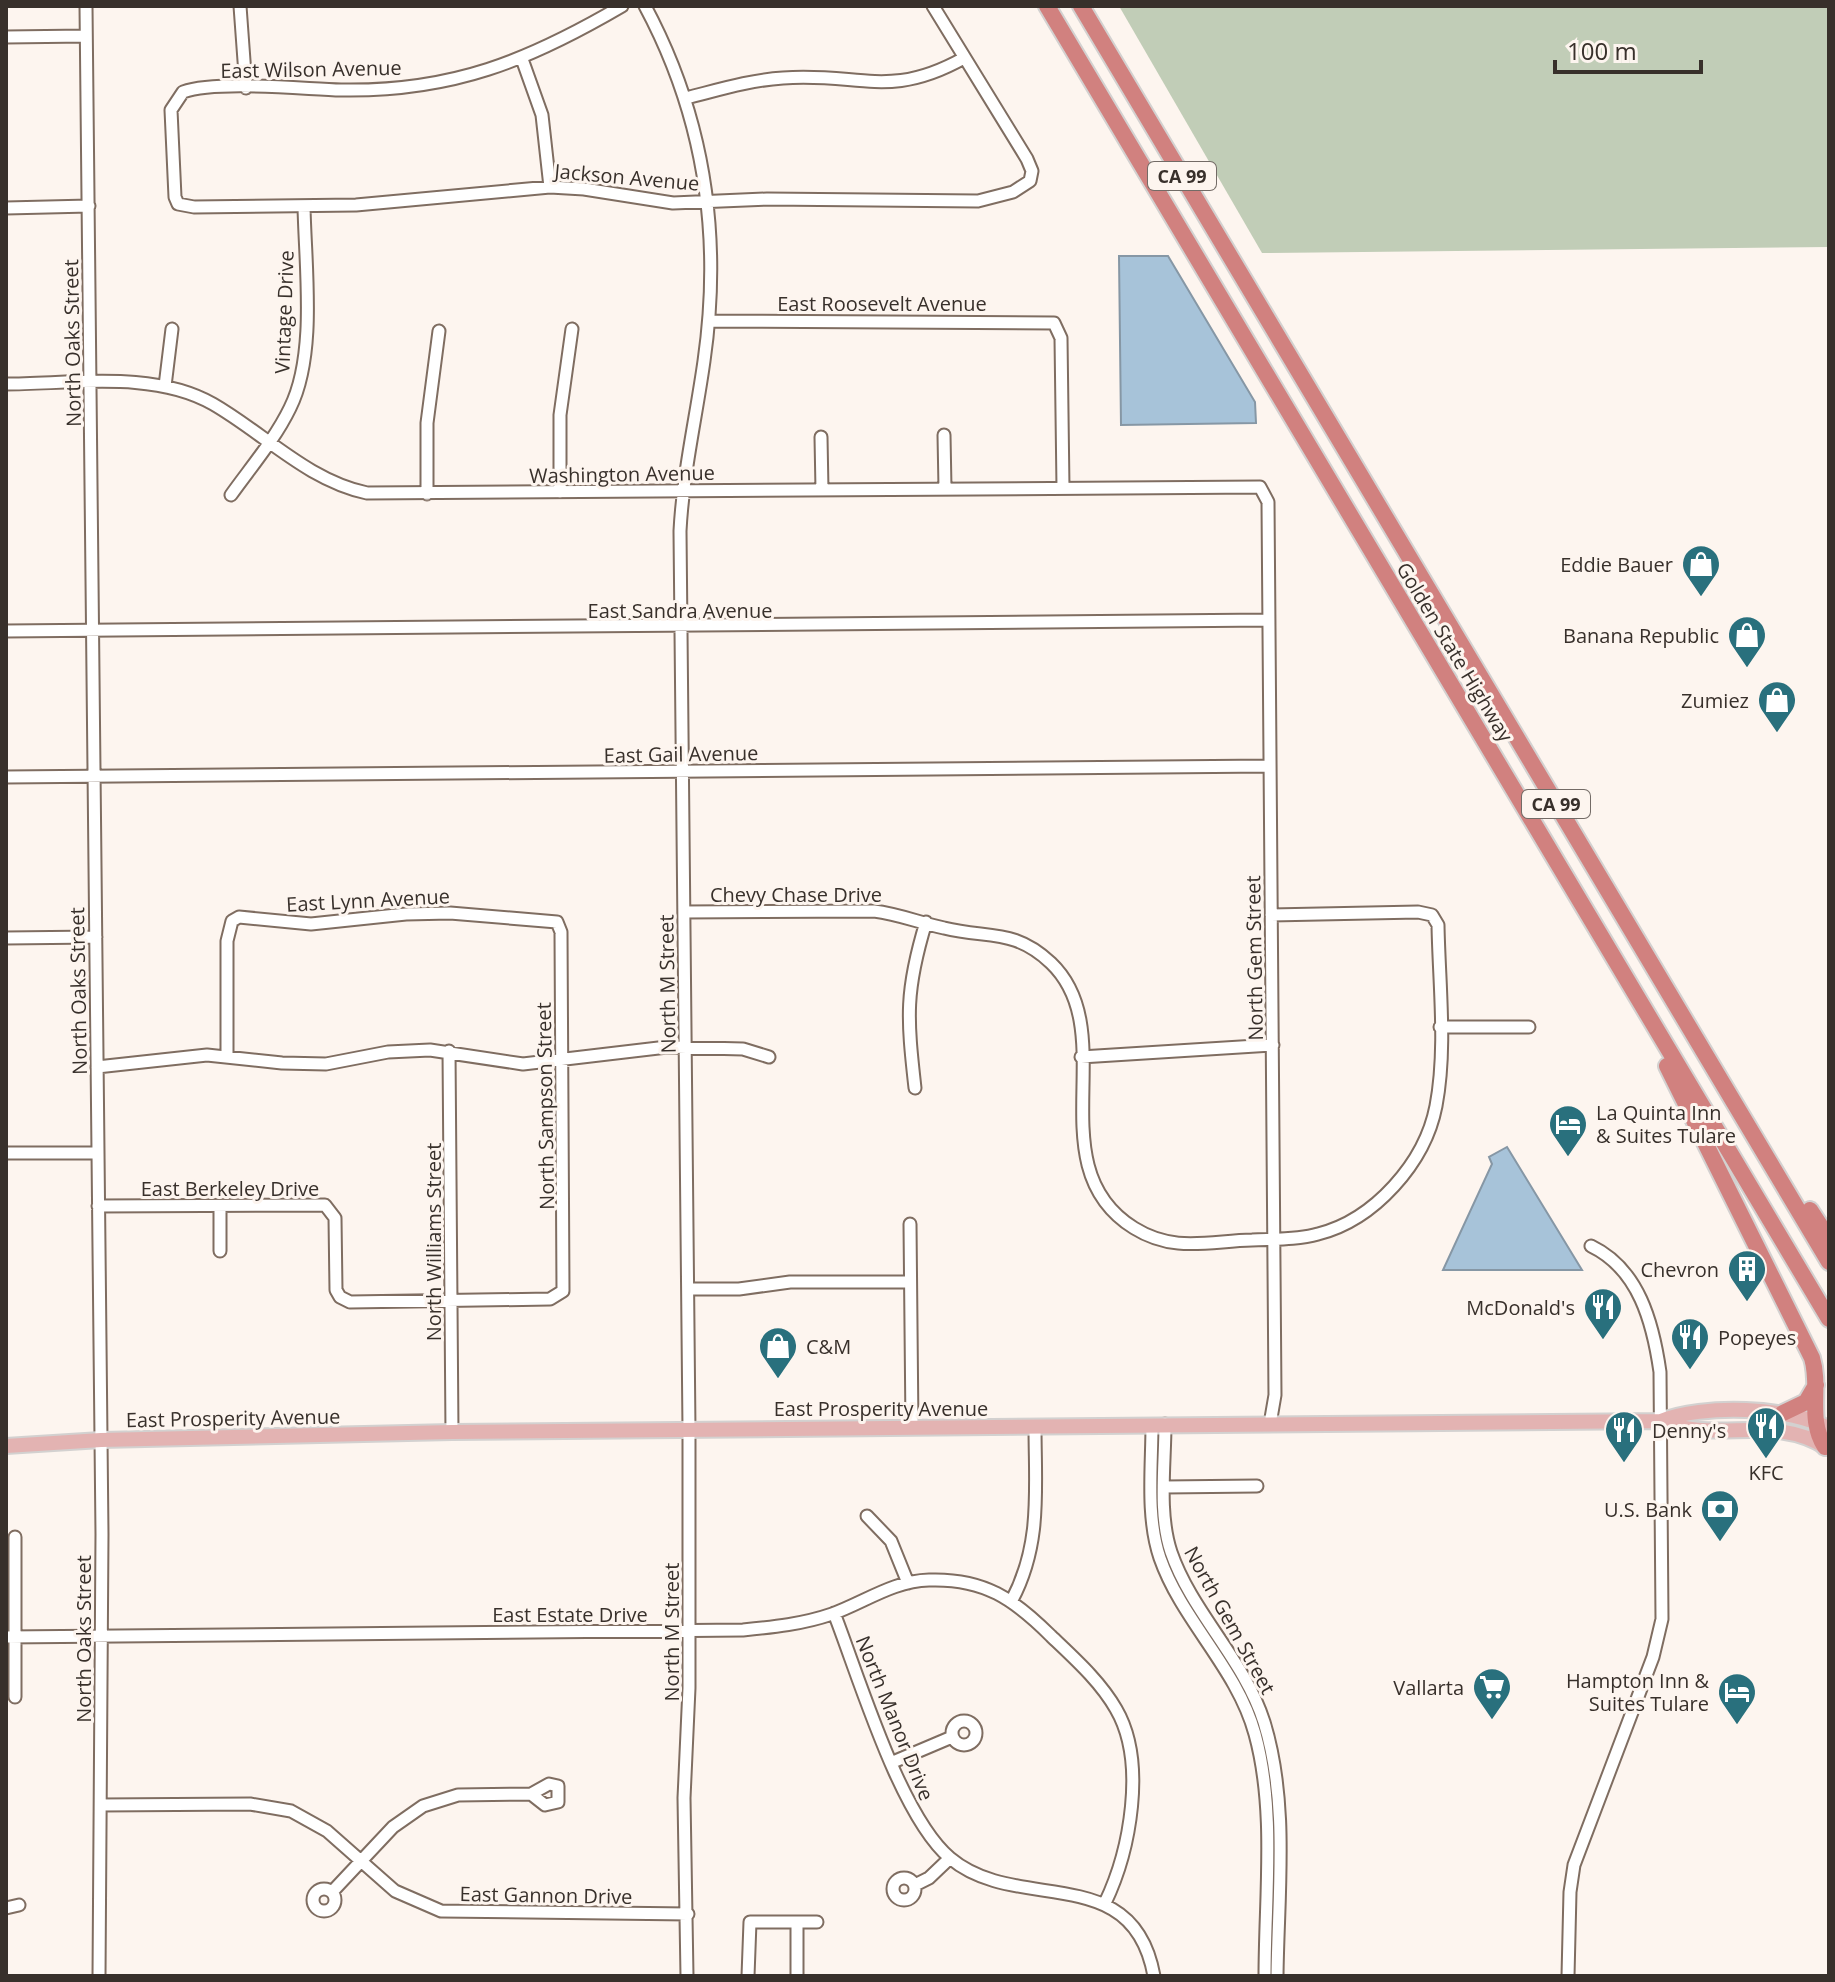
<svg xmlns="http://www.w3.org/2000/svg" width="1835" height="1982" font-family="'Open Sans',sans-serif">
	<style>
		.green { fill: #c1cdb7 }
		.water { fill: #a7c3d9; stroke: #8697a5; stroke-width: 2 }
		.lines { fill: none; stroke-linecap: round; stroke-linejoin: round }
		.minor-casing { stroke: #7f6d61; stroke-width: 15 }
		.major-casing { stroke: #d3d1d0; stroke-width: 18 }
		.highway-casing { stroke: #d3d1d0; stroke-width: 20 }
		.minor { stroke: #fff; stroke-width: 11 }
		.major { stroke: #e3b3b2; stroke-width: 14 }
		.highway { stroke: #d1817f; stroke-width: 16 }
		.labels { text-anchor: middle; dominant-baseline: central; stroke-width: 6; stroke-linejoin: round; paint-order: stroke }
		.shield { fill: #fdf5ef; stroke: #736b66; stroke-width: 2 }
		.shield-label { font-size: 18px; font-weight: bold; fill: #38302b }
		.street-label { font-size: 20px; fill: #38302b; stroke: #fdf5ef }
		.poi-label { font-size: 20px; fill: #38302b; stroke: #fdf5ef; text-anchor: end }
	</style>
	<rect width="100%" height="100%" fill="#fdf5ef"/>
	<!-- green -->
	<path class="green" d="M1119,6H1829V247L1262,253Z"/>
	<!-- water -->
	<path class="water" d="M1119,256H1168L1255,402L1256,423L1121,425Z
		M1507,1147L1582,1270H1443L1492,1164L1489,1157Z"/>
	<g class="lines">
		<!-- minor casing -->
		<g class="minor-casing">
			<path id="minor" d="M86,6L102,1534L99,1976
				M240,6L246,88
				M622,6C528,61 452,92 341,90C303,89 217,80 183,92L171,110L175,197L178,204L194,207L356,205L550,187L584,189L673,203L767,199L978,201L1013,192L1030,181L1032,171L1027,159L933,6
				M645,6C705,118 722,236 704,361C696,418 683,473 680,531L689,1429V1688L684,1798L687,1976
				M6,37L86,36
				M522,59L542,115L550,187
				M686,98C718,90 750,80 783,78C859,72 889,100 964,58
				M6,208L89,206
				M709,321L1054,323L1061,338L1063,488
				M6,384C71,384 154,370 213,404C265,434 307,480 367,493L1260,487L1268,502L1275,1395L1270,1424
				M165,386L172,329
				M944,435L945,488
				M821,437L822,490
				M560,492V415L572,329
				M427,494V423L439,331
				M231,495C251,467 275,439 290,408C317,354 305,266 304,206
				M6,631L1268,620
				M6,777L1269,766
				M684,912L874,911C899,914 920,923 944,928C988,939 1014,928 1051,963C1124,1033 1035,1166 1134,1228C1174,1253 1209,1241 1252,1240C1274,1239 1297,1240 1318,1234C1374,1220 1425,1163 1436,1106C1447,1048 1439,984 1438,925L1432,915L1418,912L1271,915
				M6,938L96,937
				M1440,1027H1529
				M449,1051L452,1432
				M1081,1057L1273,1045
				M97,1067L207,1055L282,1063L326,1064L388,1052L430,1050L523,1064L667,1047L743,1049L769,1057
				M915,1088C907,1017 905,991 926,922
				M6,1153H98
				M98,1206L325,1205L335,1218L336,1290L340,1297L350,1302L550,1299L563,1291L561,932L557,922L450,913L406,914L311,924L239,917L232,921L227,941V1056
				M220,1206V1251
				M910,1224L912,1427
				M688,1289H739L790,1282H910
				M1165,1424C1165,1465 1158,1513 1171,1552C1192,1613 1244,1659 1264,1722C1289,1803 1278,1892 1277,1976
				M1152,1425C1152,1467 1146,1517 1160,1558C1182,1621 1237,1668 1255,1734C1276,1810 1265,1897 1265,1976
				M1165,1487L1257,1486
				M867,1516L891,1541L908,1583
				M1012,1600C1042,1543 1035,1489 1035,1426
				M834,1613C859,1677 900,1816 950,1858C1017,1915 1133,1859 1154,1976
				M6,1637L743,1630C774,1627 803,1624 832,1614C865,1602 893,1581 929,1580C984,1578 1014,1599 1051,1636C1074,1658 1100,1681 1116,1709C1147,1762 1130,1851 1105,1903
				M15,1697V1537
				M952 1733a12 12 0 1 1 24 0a12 12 0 1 1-24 0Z
				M893,1762L952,1737
				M101,1805L250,1804L291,1811L327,1831L395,1891L441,1911L688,1914
				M893 1889a11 11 0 1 1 22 0a11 11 0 1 1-22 0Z
				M915,1885L929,1878L950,1858
				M313 1900a11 11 0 1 1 22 0a11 11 0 1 1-22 0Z
				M332,1892L393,1827L423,1806L458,1795L531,1794L549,1784L558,1786V1802L545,1805L531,1794
				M6,1908L19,1905
				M748,1976L750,1922H817
				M797,1976V1922
				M1568,1976L1570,1892L1574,1865L1653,1657L1662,1619L1660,1372C1653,1323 1639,1269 1591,1246"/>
		</g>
		<!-- major casing -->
		<g class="major-casing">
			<path id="major" d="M1661,1421C1714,1444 1775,1413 1827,1448
				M6,1446L101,1440L452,1432L1661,1421C1701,1404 1792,1406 1829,1429"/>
		</g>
		<!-- highway casing -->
		<g class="highway-casing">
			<path id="highway" d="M1047,6L1829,1319
				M1081,6L1829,1262
				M1667,1066L1812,1358C1821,1388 1807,1419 1825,1447
				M1810,1210L1829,1239
				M1783,1413L1806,1402L1816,1385"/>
		</g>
		<!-- minor -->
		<use href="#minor" class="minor"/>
		<!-- major -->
		<use href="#major" class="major"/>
		<!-- highway -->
		<use href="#highway" class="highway"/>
	</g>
	<!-- icons -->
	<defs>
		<g id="shop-pin" transform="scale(2)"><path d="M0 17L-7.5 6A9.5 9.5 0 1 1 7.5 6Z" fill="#29707d" stroke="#fdf5ef"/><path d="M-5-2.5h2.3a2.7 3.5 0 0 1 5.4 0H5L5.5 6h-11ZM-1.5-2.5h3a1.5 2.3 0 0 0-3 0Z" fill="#fff"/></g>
		<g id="hotel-pin" transform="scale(2)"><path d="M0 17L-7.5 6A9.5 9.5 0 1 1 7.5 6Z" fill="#29707d" stroke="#fdf5ef"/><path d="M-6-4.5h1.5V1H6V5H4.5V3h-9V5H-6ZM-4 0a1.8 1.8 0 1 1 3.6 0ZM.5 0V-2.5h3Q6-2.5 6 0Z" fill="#fff"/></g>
		<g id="building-pin" transform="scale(2)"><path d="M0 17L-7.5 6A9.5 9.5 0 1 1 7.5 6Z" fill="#29707d" stroke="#fdf5ef"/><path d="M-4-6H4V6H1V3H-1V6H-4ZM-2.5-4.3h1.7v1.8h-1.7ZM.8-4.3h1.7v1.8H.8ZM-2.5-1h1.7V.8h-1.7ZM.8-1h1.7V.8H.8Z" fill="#fff"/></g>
		<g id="restaurant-pin" transform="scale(2)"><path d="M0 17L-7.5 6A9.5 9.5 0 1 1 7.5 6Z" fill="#29707d" stroke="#fdf5ef"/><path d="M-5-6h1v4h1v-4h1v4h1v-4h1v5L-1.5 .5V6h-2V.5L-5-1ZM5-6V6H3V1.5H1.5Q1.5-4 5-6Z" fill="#fff"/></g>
		<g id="bank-pin" transform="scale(2)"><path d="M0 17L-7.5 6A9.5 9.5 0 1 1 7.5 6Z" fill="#29707d" stroke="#fdf5ef"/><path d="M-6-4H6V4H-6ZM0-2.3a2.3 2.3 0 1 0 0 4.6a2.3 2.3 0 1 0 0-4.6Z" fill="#fff"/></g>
		<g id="supermarket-pin" transform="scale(2)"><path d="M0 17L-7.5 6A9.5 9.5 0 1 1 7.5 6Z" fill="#29707d" stroke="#fdf5ef"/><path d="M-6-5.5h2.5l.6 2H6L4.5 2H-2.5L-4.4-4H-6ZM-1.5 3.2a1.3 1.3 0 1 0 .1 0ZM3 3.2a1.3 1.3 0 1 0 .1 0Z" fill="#fff"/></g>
	</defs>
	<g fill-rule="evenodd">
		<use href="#shop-pin" x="1701" y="564"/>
		<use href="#shop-pin" x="1747" y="635"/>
		<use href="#shop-pin" x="1777" y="700"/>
		<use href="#hotel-pin" x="1568" y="1124"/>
		<use href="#building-pin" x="1747" y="1269"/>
		<use href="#restaurant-pin" x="1603" y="1307"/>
		<use href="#restaurant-pin" x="1690" y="1337"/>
		<use href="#shop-pin" x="778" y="1346"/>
		<use href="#restaurant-pin" x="1766" y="1426"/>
		<use href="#restaurant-pin" x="1624" y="1430"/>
		<use href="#bank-pin" x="1720" y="1509"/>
		<use href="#supermarket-pin" x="1492" y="1687"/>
		<use href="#hotel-pin" x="1737" y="1692"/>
	</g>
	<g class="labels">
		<!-- shield labels -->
		<g class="shield">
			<rect x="1148" y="162" width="68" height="28" rx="6"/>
			<rect x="1522" y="790" width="68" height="28" rx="6"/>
		</g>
		<g class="shield-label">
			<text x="1182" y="176">CA 99</text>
			<text x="1556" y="804">CA 99</text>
		</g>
		<!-- street labels -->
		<g class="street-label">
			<text transform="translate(311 69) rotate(-1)">East Wilson Avenue</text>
			<text transform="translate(627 177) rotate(5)">Jackson Avenue</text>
			<text x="882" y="303">East Roosevelt Avenue</text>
			<text transform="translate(284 312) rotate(-88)">Vintage Drive</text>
			<text transform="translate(72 343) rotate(-91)">North Oaks Street</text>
			<text transform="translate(622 474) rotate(-1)">Washington Avenue</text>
			<text x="680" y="610">East Sandra Avenue</text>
			<text transform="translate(1455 652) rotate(59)">Golden State Highway</text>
			<text transform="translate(681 754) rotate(-1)">East Gail Avenue</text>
			<text x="796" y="894">Chevy Chase Drive</text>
			<text transform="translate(368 900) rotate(-3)">East Lynn Avenue</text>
			<text transform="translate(1254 958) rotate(-91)">North Gem Street</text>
			<text transform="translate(667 984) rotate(-91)">North M Street</text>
			<text transform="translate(78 991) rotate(-91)">North Oaks Street</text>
			<text transform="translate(545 1106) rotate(-91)">North Sampson Street</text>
			<text x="230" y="1188">East Berkeley Drive</text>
			<text transform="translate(433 1242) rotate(-90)">North Williams Street</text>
			<text x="881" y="1408">East Prosperity Avenue</text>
			<text transform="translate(233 1418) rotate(-1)">East Prosperity Avenue</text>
			<text x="570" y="1614">East Estate Drive</text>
			<text transform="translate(1230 1620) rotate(61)">North Gem Street</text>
			<text transform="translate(671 1632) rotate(-90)">North M Street</text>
			<text transform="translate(83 1639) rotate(-90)">North Oaks Street</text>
			<text transform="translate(895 1718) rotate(68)">North Manor Drive</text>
			<text transform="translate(546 1895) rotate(1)">East Gannon Drive</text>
		</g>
		<!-- poi labels -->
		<g class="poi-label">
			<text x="1673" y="564">Eddie Bauer</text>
			<text x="1719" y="635">Banana Republic</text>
			<text x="1749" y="700">Zumiez</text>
			<text x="1596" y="1112" text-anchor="start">La Quinta Inn<tspan x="1596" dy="23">&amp; Suites Tulare</tspan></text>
			<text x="1719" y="1269">Chevron</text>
			<text x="1575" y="1307">McDonald's</text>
			<text x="1718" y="1337" text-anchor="start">Popeyes</text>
			<text x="806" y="1346" text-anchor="start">C&amp;M</text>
			<text x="1652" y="1430" text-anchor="start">Denny's</text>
			<text x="1766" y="1472" text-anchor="middle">KFC</text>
			<text x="1692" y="1509">U.S. Bank</text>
			<text x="1709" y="1680">Hampton Inn &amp;<tspan x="1709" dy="23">Suites Tulare</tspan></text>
			<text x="1464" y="1687">Vallarta</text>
		</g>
	</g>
	<!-- border -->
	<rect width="1835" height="1982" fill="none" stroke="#38302b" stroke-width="16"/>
	<!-- scale -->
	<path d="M1555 60v12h146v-12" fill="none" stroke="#38302b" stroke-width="4"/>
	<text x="1567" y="60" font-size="24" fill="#38302b" stroke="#fdf5ef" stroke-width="6" paint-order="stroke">100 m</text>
</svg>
